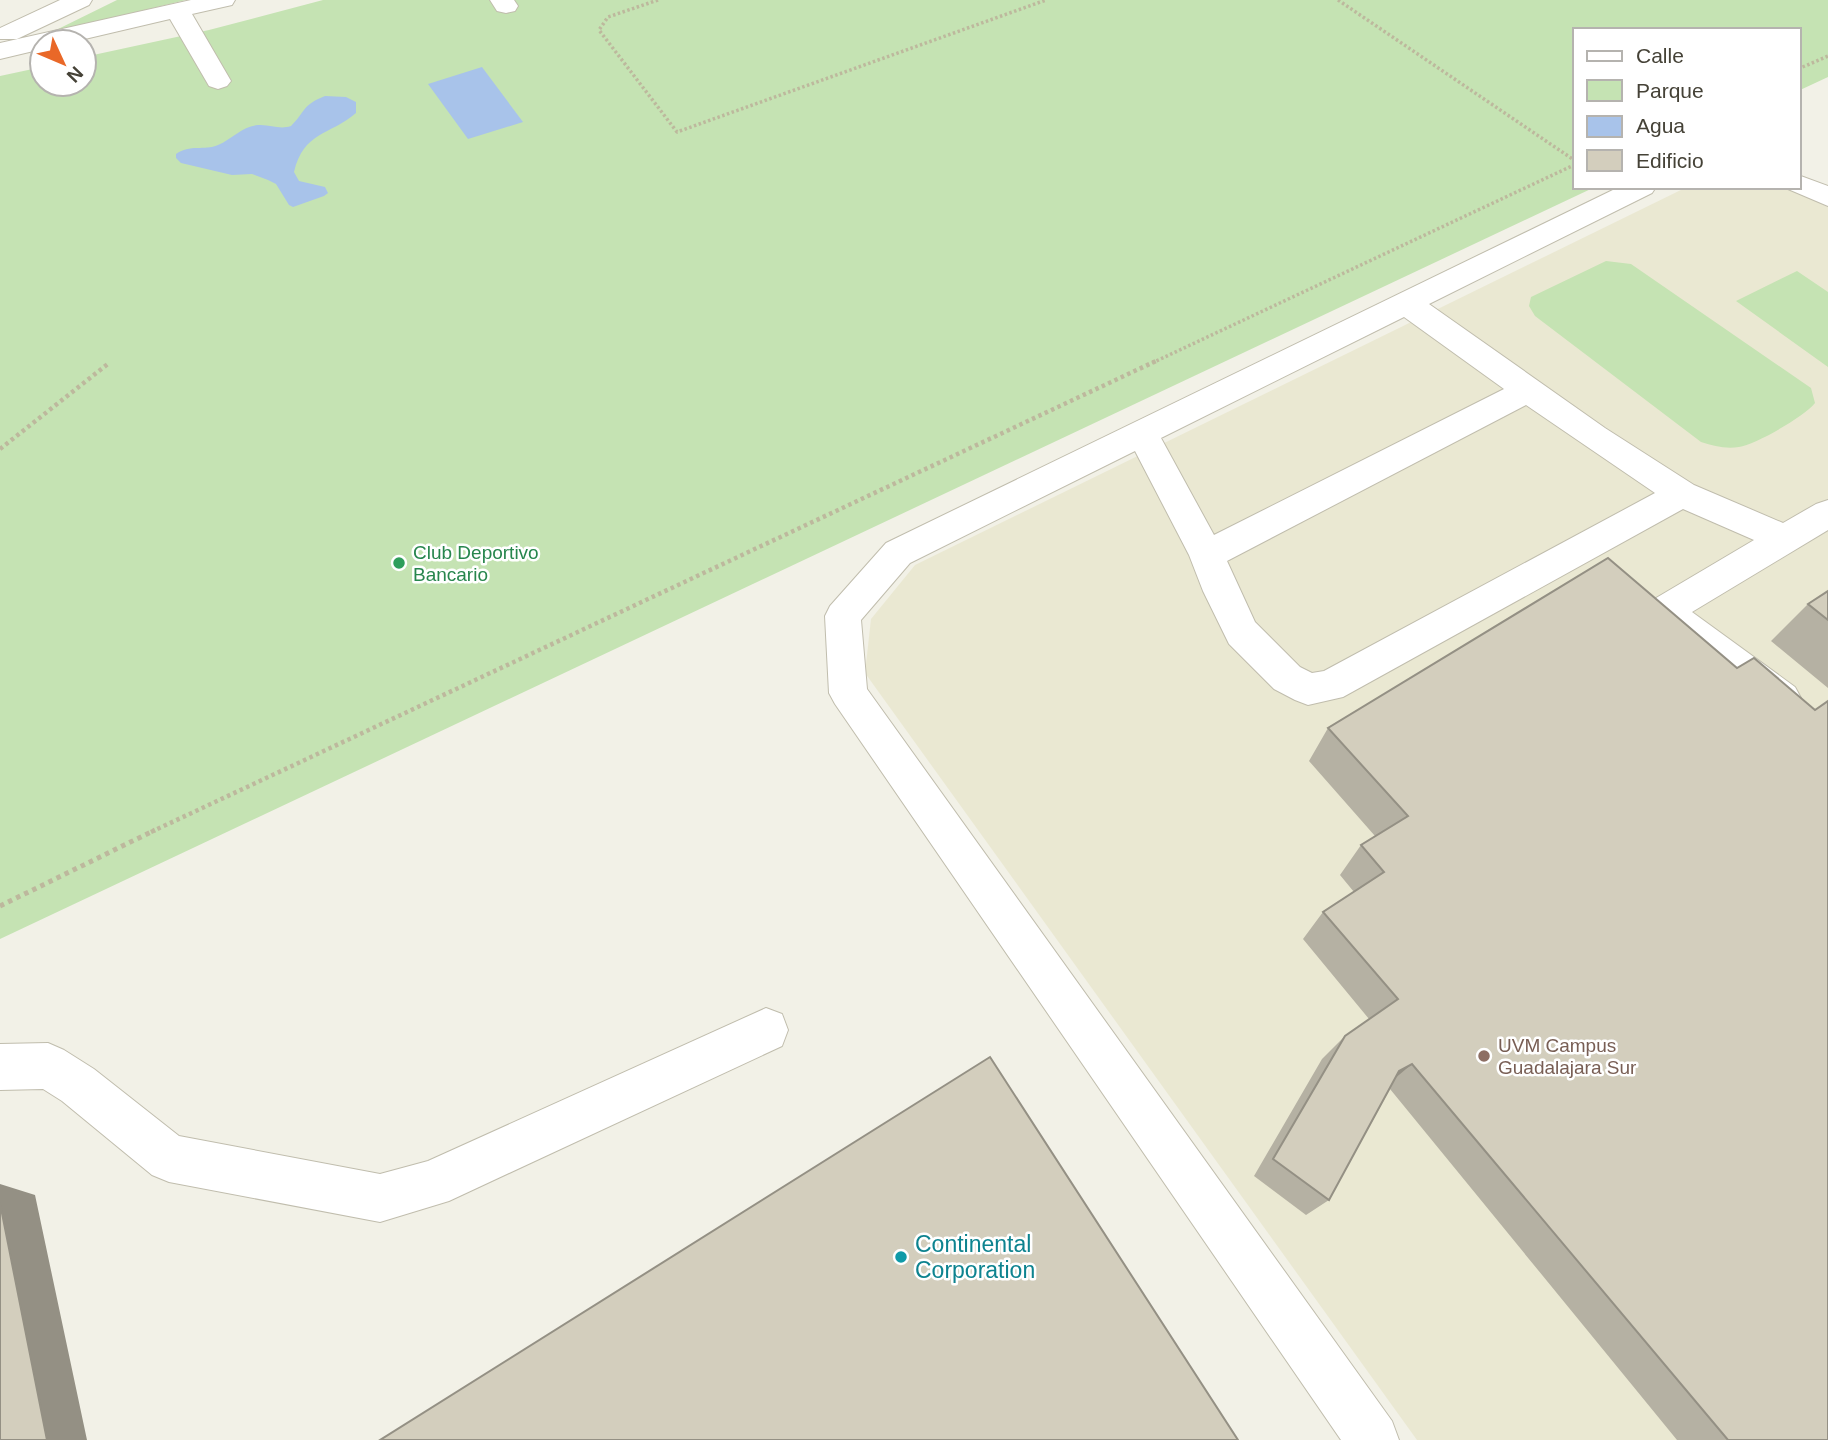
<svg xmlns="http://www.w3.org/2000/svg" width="1828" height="1440" font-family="Helvetica,sans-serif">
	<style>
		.education { fill: #eae8d2 }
		.green { fill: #c5e3b3 }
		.water { fill: #a8c3ea }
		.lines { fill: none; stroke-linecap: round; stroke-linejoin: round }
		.minor-casing { stroke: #c0bdad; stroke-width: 2 }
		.path-far2 { stroke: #bdb89d; stroke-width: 3.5; stroke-dasharray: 2.5 2.5; stroke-linecap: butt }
		.path-far1 { stroke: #bdb89d; stroke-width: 4.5; stroke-dasharray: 3.5 3.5; stroke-linecap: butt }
		.path { stroke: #bdb89d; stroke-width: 5; stroke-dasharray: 4.5 4.5; stroke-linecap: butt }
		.minor { fill: #fff; fill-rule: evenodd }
		.wall { fill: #b5b1a3 }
		.shaded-wall { fill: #949084 }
		.building { fill: #d3cebd; stroke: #949084; stroke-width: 2 }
		.leisure-dot { fill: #2e9e5b; stroke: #fff; stroke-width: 2.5 }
		.education-dot { fill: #8d6e63; stroke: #fff; stroke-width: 2.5 }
		.culture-dot { fill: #0f9aa8; stroke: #fff; stroke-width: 2.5 }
		.labels { text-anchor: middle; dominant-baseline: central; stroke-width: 5; stroke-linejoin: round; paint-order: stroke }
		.leisure-label { font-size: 19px; fill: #27864d; stroke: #fff; text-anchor: start }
		.education-label { font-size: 19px; fill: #785e54; stroke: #fff; text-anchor: start }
		.near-culture-label { font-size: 23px; fill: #0d838f; stroke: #fff; text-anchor: start }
	</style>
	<rect width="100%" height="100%" fill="#f2f1e7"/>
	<!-- education -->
	<path class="education" d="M1687,187H1789L1828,207V1440H1417L865,673L871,619L915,565Z"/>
	<!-- green -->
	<path class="green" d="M117,0H186L50,33Z
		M323,0H1828V77L1798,91V30H1574V187H1595L0,939V76L42,67V84H84V57L209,30Z
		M1606,261L1631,264L1811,388L1815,403C1805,416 1755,445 1739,447C1725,449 1714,446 1701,442L1535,316L1529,306L1531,297Z
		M1797,271L1828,292V367L1736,301Z"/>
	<!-- water -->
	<path class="water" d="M482,67L523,122L468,139L428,84Z
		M325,96L346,97L356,102V113C329,136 304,131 294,172L299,181L325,187L328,193L324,196L293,207L289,205L276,184L268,180L252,174L232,175L181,163L176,158V154C190,144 204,151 218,145C232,139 243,126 258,125C270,124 279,130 291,126C306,111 302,105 325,96Z"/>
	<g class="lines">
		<!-- minor casing -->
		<g class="minor-casing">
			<path id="minor" d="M60,0H92L89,5L17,39H0V28Z
				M191,0H235L232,5L192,14L231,81L227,86L218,89L209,86L170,19L72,42H42V49L0,59V43Z
				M490,0H514L518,6L515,11L506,13L497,11Z
				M1798,175L1828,186V206L1788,189L1787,187H1798Z
				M1619,187H1656L1652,193L1429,304L1605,428L1694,485L1783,523L1816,504L1828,500V530L1692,612L1795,687L1801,698L1795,709L1782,714L1769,709L1651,621L1646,611L1651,601L1754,540L1683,509L1343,697L1308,705L1295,700L1274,689L1229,644L1203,591L1189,555L1135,451L910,563L861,620L867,689L1392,1421L1399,1440H1341L835,704L829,693L825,616L830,606L886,543ZM1404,317L1504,389L1214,535L1161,438ZM1526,405L1655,493L1324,671L1312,673L1300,667L1255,622L1227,561Z
				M766,1008L782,1014L788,1030L782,1046L449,1201L380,1222L169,1182L152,1175L62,1101L43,1089L0,1090V1044L48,1043L64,1050L94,1069L179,1136L380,1174L428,1161Z"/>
		</g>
		<!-- path-far2 -->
		<path class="path-far2" d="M658,0L608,17L599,30L677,132L1046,0
			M1338,0L1574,160
			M1798,69L1828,56
			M1152,363L1574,165"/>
		<!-- path-far1 -->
		<path class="path-far1" d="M0,449L109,363
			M151,832L1156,361"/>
		<!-- path -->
		<path class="path" d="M0,906L155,830"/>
		<!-- minor -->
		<use href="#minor" class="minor"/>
	</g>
	<!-- wall -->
	<path class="wall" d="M1608,558L1828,1440H1677L1390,1089L1329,1200L1306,1215L1254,1176L1322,1059L1345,1036L1369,1019L1303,939L1323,912L1354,892L1340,875L1361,845L1375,836L1309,761L1328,728Z
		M1828,591V688L1771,641L1808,604Z"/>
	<!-- shaded-wall -->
	<path class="shaded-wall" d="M1412,1064L1387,1085L1399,1071Z
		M0,1184L35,1195L87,1440H47L0,1203Z"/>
	<!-- building -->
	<path class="building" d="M1608,558L1737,668L1754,658L1815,710L1828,701V1440H1728L1412,1064L1399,1071L1329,1200L1273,1159L1345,1036L1398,999L1323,912L1384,872L1361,845L1408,816L1328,728Z
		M1828,591V620L1808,604Z
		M990,1057L1238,1440H380Z
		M0,1203L47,1440H0Z"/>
	<!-- markers -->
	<circle class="leisure-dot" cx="399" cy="563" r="7"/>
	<circle class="education-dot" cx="1484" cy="1056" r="7"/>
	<circle class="culture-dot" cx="901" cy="1257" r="7"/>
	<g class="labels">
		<!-- leisure labels -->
		<g class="leisure-label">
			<text x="413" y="552">Club Deportivo<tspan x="413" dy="22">Bancario</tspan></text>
		</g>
		<!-- education labels -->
		<g class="education-label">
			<text x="1498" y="1045">UVM Campus<tspan x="1498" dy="22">Guadalajara Sur</tspan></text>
		</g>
		<!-- near-culture labels -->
		<g class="near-culture-label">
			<text x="915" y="1244">Continental<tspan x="915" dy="26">Corporation</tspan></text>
		</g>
	</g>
	<!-- legend -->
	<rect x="1573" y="28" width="228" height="161" fill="#ffffff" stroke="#b5b3af" stroke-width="2"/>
	<rect x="1587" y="51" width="35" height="10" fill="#ffffff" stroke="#b5b3af" stroke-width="2"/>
	<text x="1636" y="63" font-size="21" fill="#454237">Calle</text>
	<rect x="1587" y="80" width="35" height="21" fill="#c5e3b3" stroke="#b5b3af" stroke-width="2"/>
	<text x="1636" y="98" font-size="21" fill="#454237">Parque</text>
	<rect x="1587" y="116" width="35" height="21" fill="#a8c3ea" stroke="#b5b3af" stroke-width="2"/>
	<text x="1636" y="133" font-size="21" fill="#454237">Agua</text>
	<rect x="1587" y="150" width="35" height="21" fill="#d3cebd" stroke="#b5b3af" stroke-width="2"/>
	<text x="1636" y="168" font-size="21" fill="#454237">Edificio</text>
	<!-- north arrow -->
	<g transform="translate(63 63) rotate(134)"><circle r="33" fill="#ffffff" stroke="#b5b3af" stroke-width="2"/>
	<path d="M0-5L12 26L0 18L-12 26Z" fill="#e96828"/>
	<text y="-10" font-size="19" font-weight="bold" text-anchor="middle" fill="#454237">N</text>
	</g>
</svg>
